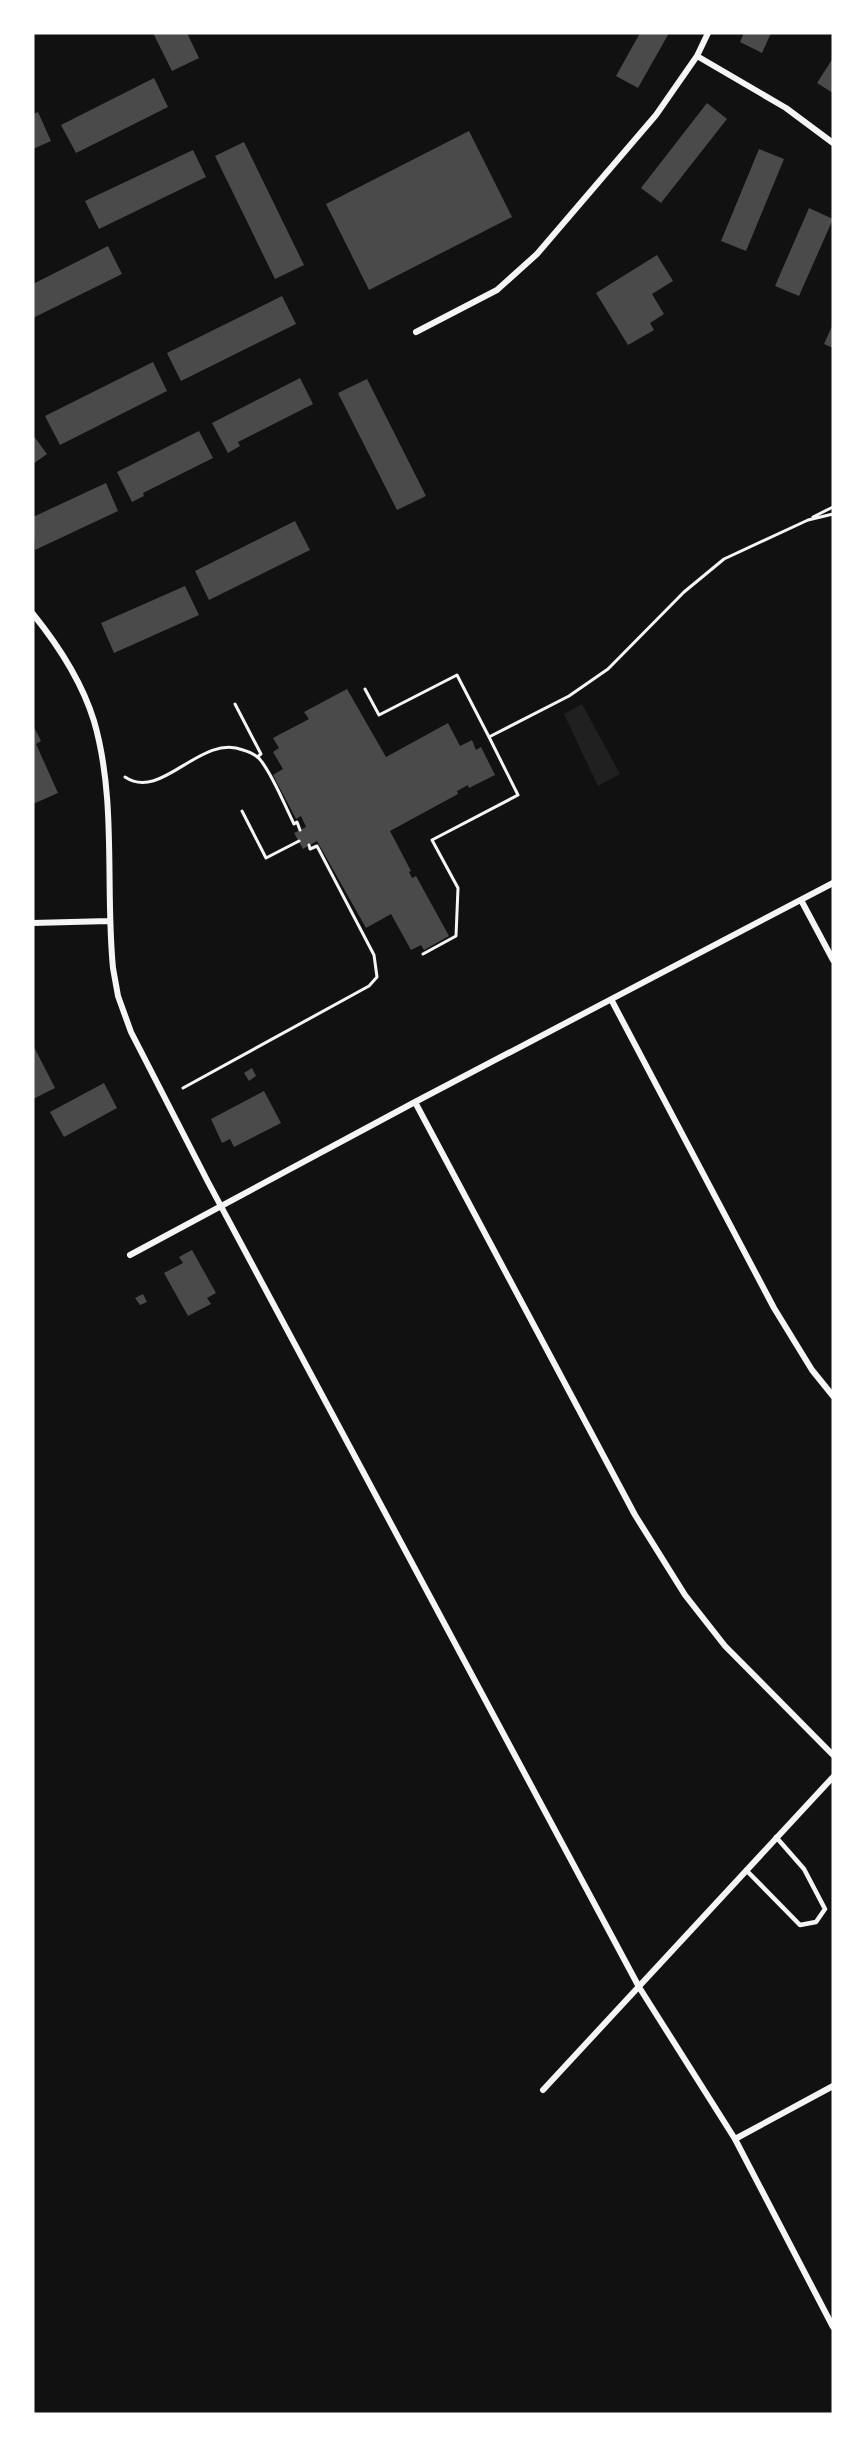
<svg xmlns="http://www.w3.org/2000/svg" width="866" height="2447" font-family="Commissioner,sans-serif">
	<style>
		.green { fill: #202020 }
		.building { fill: #4a4a4a }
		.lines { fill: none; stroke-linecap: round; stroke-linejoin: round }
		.path { stroke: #f5f5f5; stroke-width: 3 }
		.service { stroke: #f5f5f5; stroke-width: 4.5 }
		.minor { stroke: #f5f5f5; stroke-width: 6 }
	</style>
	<rect width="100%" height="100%" fill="#111"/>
	<!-- green -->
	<path class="green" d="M582,704L620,774L598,786L564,714Z"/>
	<!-- building -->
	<path class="building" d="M153,33H187L199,58L172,71Z
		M640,33H669L638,88L616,76Z
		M744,33H771L762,53L740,42Z
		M833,58V93L817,83Z
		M154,78L168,107L76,153L61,125Z
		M707,103L727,119L661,203L641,188Z
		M38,112L51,141L33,149V114Z
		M469,131L512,217L369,290L326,204Z
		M244,142L304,265L275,279L215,156Z
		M759,149L784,159L746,251L721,241Z
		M193,150L206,177L99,229L85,201Z
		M809,208L833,219L799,296L775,286Z
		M108,246L122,274L33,318V284Z
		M657,255L673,281L652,294L664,314L650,323L654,330L628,345L596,293Z
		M282,296L296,324L181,381L167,353Z
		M833,324V348L824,344Z
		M153,362L167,391L60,445L45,416Z
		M300,378L313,404L238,442L240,446L228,453L212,423Z
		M367,379L426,496L397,510L338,393Z
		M199,431L213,458L143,493L144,496L132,502L117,472Z
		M33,435L47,454L33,464Z
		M106,483L118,511L35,550L33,517Z
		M295,521L310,550L209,600L195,571Z
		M185,586L199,615L114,653L101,623Z
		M347,689L386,757L448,723L460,746L472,740L476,750L481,747L495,775L469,788L468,785L457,791L458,794L390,831L411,871L409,872L412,878L416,876L449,936L424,950L421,945L411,950L391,914L366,928L317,841L303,849L294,833L306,827L301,816L296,819L273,775L283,769L273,752L279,748L273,738L309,719L304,712Z
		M33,725L41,741L36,744L58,793L33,804Z
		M33,1045L55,1088L33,1099Z
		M252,1068L256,1076L249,1081L244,1073Z
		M104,1083L117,1108L64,1137L50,1112Z
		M264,1091L281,1123L234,1147L230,1139L222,1143L211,1119Z
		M192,1250L216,1293L207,1298L211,1304L188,1316L164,1273L183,1263L179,1257Z
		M143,1294L147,1302L140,1305L135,1298Z"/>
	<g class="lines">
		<!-- path -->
		<path class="path" d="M813,517L833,507
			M365,689L379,715L457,675L489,737
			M235,704L261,754L257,757
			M125,777C162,802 200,733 243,750C250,752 258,756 262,762C275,780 284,804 294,824L297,822L300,830
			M242,811L266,858L299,841
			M423,954L456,936L458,888L432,840L518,795L489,737L569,696L608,669L684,592L724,559L808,520L833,514
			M183,1088L369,986L377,977L374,955L317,846L310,849L309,845"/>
		<!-- service -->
		<path class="service" d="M746,1870L800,1925L816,1922L825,1909L804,1869L776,1837"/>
		<!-- minor -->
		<path class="minor" d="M697,56L786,108L833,143
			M416,332L497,290L537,254L656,115L697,56L708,33
			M33,614C58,645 82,682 94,721C117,800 105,887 113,968L118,996L131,1032L208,1182L639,1987L735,2139L833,2327
			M801,900L833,960
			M33,923L109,921
			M612,1001L774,1308L812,1370L833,1396
			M415,1102L635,1515L685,1595L725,1646L833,1755
			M130,1255L415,1102L833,883
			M543,2090L833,1777
			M735,2139L833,2086"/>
	</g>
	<!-- border -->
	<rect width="866" height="2447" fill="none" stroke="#ffffff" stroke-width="69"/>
</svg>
